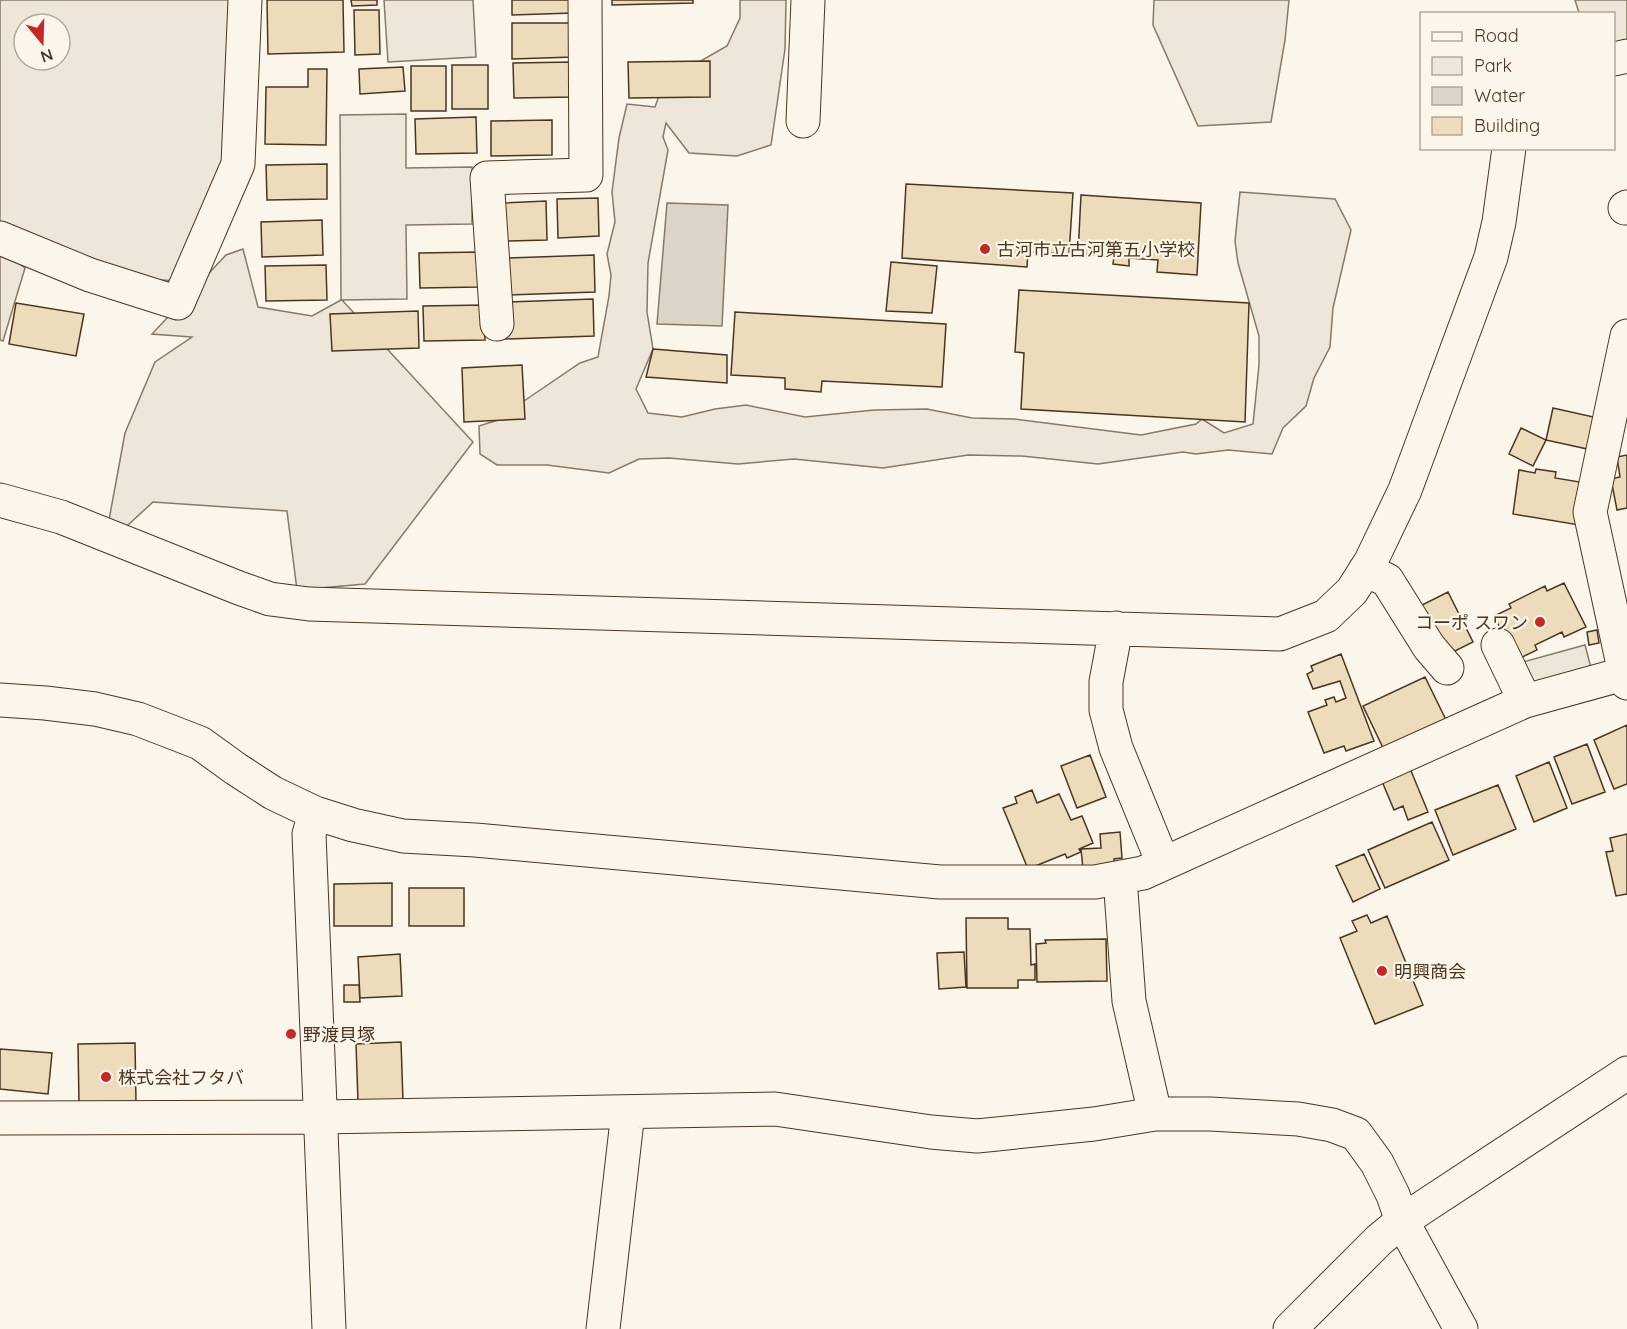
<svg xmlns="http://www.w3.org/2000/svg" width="1627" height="1329" font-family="Quicksand,'Noto Sans JP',sans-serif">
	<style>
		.green { fill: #ede6d9; stroke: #887966; stroke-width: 1.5; fill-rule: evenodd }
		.parking { fill: #ede7d9; stroke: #887966; stroke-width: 1.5 }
		.water { fill: #dcd4c6; stroke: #887966; stroke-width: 1.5 }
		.building { fill: #ecdcbc; stroke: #4a3520; stroke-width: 1.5 }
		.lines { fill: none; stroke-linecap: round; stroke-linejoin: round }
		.minor-casing { stroke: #4a3520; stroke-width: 35 }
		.minor { stroke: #fbf6e9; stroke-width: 33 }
		.poi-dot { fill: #c62828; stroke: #fbf6e9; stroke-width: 2 }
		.labels { text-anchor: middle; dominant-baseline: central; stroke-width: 4.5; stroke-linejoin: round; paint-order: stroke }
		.poi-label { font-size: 18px; fill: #4a3520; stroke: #fbf6e9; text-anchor: start }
	</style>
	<rect width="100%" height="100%" fill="#fbf6e9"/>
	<!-- green -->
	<path class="green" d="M0,0H235L228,166L176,281L134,278L0,223ZM24,24H60V60H24Z
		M384,0H473L476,57L388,62Z
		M740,0H786L785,49L771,145L737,156L689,153L666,123L663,137L668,150L648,263L647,312L653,349L636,389L648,413L682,417L715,409L746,405L805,417L874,410L927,409L972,418L1014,419L1141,435L1196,424L1202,419L1224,433L1253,424L1259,365V336L1238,263L1235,241L1240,192L1335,199L1351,230L1333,308L1330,347L1314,378L1306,406L1283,428L1272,454L1228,450L1196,454L1183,452L1098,464L1022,456L968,455L883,468L794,459L738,464L669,458L639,459L609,473L547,465H497L480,454L479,426L504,418L524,401L580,363L598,357L609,296L611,275L607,254L615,222L612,192L619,138L627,104L655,107L664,82L727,46L740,18Z
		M1154,0H1289L1285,40L1271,122L1198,126L1153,25Z
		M1575,0H1627V48L1614,50V14L1579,13Z
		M406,114V168L472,167V224L406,225L407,299L342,300L473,442L365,584L297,590L287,511L153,502L104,547L125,433L155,362L192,337L152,334L226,255L243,249L258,307L312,316L341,300L340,115Z
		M0,249L25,268L3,341L0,340Z"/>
	<!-- parking -->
	<path class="parking" d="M1585,645L1591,668L1531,689L1523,662Z"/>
	<!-- water -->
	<path class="water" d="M667,203L728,205L722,326L657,324Z"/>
	<!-- building -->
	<path class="building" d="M267,0H343L344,52L268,54Z
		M351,0H377V5L352,6Z
		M512,0H573V13L512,15Z
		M612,0H693V3L612,5Z
		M354,10H379L380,54L355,55Z
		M512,23H573V57L512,59Z
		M710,61V97L629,98L628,62Z
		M574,62V97L514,98L513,63Z
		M452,65H488V109H452Z
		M411,66H446V111H411Z
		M403,67L405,91L360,94L359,69Z
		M308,69H327L326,145L265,144L266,87H308Z
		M476,117L477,153L416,154L415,119Z
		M552,120V155L491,156V121Z
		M327,164V199L267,200L266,165Z
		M906,184L1073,193L1069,254L1028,252L1027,267L902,258Z
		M1081,195L1201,203L1197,275L1157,272L1158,260L1129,258V266L1113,264L1114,256L1078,254Z
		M598,198L599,236L558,238L557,199Z
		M546,201L547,240L506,241L505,203Z
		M322,220L323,255L262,257L261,222Z
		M480,252V287L420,288L419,253Z
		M594,255L595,292L508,295L506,258Z
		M891,262L937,266L932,313L886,311Z
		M326,265L327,300L266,301L265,266Z
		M1019,290L1249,303L1245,422L1021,409L1024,353L1015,352Z
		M593,299L594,336L506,339L505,302Z
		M16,303L84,314L76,356L9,344Z
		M484,305L485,340L424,341L423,306Z
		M418,311L419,348L332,351L330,314Z
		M735,312L946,324L942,387L822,381L821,392L785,389V378L731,375Z
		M653,349L727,355V383L646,377Z
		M522,365L525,419L464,422L462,368Z
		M1553,408L1598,418L1592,450L1546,440Z
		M1521,428L1546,440L1533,466L1509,454Z
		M1627,455V508L1617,510L1611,479L1620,477L1617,457Z
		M1536,469L1556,472L1555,478L1586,483L1579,525L1513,514L1519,470L1535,473Z
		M1564,583L1586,627L1564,637L1562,632L1535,645L1537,650L1516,660L1494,616L1511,608L1509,604L1545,586L1547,591Z
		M1448,592L1473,642L1449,654L1420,606Z
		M1597,630L1599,643L1589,645L1587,632Z
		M1341,654L1374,741L1346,751L1344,746L1324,753L1308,712L1327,705L1325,700L1334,697L1336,702L1346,698L1340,681L1313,689L1307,674L1313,671L1311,666Z
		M1425,677L1447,722L1385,752L1363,706Z
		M1627,725V784L1614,789L1594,740Z
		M1587,744L1605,792L1572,804L1554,757Z
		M1090,755L1106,797L1077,808L1061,766Z
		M1549,762L1567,808L1534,822L1516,776Z
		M1409,766L1428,812L1408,820L1403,806L1394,810L1381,779Z
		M1498,785L1516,829L1453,855L1435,810Z
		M1032,790L1037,803L1059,794L1071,820L1082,816L1093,843L1079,849L1081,852L1067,858L1065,854L1028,869L1003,808L1017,803L1015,797Z
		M1432,822L1449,860L1385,888L1368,850Z
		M1120,832L1122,858L1114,859L1115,866L1083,869L1081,849L1101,848L1100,834Z
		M1627,834V894L1616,896L1606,852L1613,851L1610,838Z
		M1364,854L1380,889L1353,902L1336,866Z
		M392,883V926H334V884Z
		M409,888H464V926H409Z
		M1367,915L1371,923L1387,916L1423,1005L1375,1024L1340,938L1357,931L1352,921Z
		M966,918H1008V929H1030L1031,965L1035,964V980H1018V988H967Z
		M1106,939L1107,981L1037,982L1036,944L1046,943L1045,940Z
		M964,952L966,987L939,989L937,953Z
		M400,954L402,996L360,998L358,957Z
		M344,985H359L360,1002H344Z
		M401,1042L403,1101L358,1102L356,1044Z
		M135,1043L136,1103H79L78,1044Z
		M0,1049L52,1053L48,1094L0,1089Z"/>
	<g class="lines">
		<!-- minor casing -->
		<g class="minor-casing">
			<path id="minor" d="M1614,59L1627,56
				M803,121L808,0
				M1625,208L1627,207
				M0,238L90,275L178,303L238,164L245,0
				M497,324L487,178L586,175L585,0
				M1627,336L1590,512L1627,683
				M0,500L61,517L239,588L270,599L309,604L1280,634L1326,616L1352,591L1371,561L1405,490L1491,257L1499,222L1509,148
				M1365,570L1387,580L1429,647L1447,668
				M1116,628L1106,682V710L1116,748L1163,863
				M1498,645L1525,701
				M0,700L45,703L95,709L138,719L200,743L236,769L273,793L315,813L353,825L403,836L475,840L940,882H1095L1143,873L1525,701L1627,673
				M315,813L309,834L329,1329
				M1120,878L1129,1001L1155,1114
				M0,1118L319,1117L775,1109L931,1132L977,1136L1094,1124L1155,1114H1210L1298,1119L1332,1125L1356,1134L1377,1163L1393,1195L1402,1221L1461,1329
				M603,1329L628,1112
				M1290,1329L1379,1240L1402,1221L1627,1073"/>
		</g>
		<!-- minor -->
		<use href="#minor" class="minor"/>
	</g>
	<!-- markers -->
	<g class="poi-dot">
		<circle cx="985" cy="249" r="6"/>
		<circle cx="1540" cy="622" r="6"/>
		<circle cx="1382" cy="971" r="6"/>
		<circle cx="291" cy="1034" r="6"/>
		<circle cx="106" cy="1077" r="6"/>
	</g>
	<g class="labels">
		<!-- poi labels -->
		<g class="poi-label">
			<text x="997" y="249">古河市立古河第五小学校</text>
			<text x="1528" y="622" text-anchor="end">コーポ スワン</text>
			<text x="1394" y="971">明興商会</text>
			<text x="303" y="1034">野渡貝塚</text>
			<text x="118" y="1077">株式会社フタバ</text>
		</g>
	</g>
	<!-- legend -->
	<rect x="1420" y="12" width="195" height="138" fill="#fbf6e9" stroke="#b4a999" stroke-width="1.5"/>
	<rect x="1432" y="32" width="30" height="9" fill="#fbf6e9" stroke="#b4a999" stroke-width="1.5"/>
	<text x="1474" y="42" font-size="18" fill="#4a3520">Road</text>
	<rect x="1432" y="57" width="30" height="18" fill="#ede6d9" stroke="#b4a999" stroke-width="1.5"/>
	<text x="1474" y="72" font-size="18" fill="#4a3520">Park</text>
	<rect x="1432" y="87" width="30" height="18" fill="#dcd4c6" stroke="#b4a999" stroke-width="1.5"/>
	<text x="1474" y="102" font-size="18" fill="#4a3520">Water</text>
	<rect x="1432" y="117" width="30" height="18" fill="#ecdcbc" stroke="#b4a999" stroke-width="1.5"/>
	<text x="1474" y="132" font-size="18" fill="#4a3520">Building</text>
	<!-- north arrow -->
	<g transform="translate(42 42) rotate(161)"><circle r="28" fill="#fbf6e9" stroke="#b4a999" stroke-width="1.5"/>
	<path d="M0-4.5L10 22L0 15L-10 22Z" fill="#c62828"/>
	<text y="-9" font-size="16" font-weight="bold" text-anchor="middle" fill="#4a3520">N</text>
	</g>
</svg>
